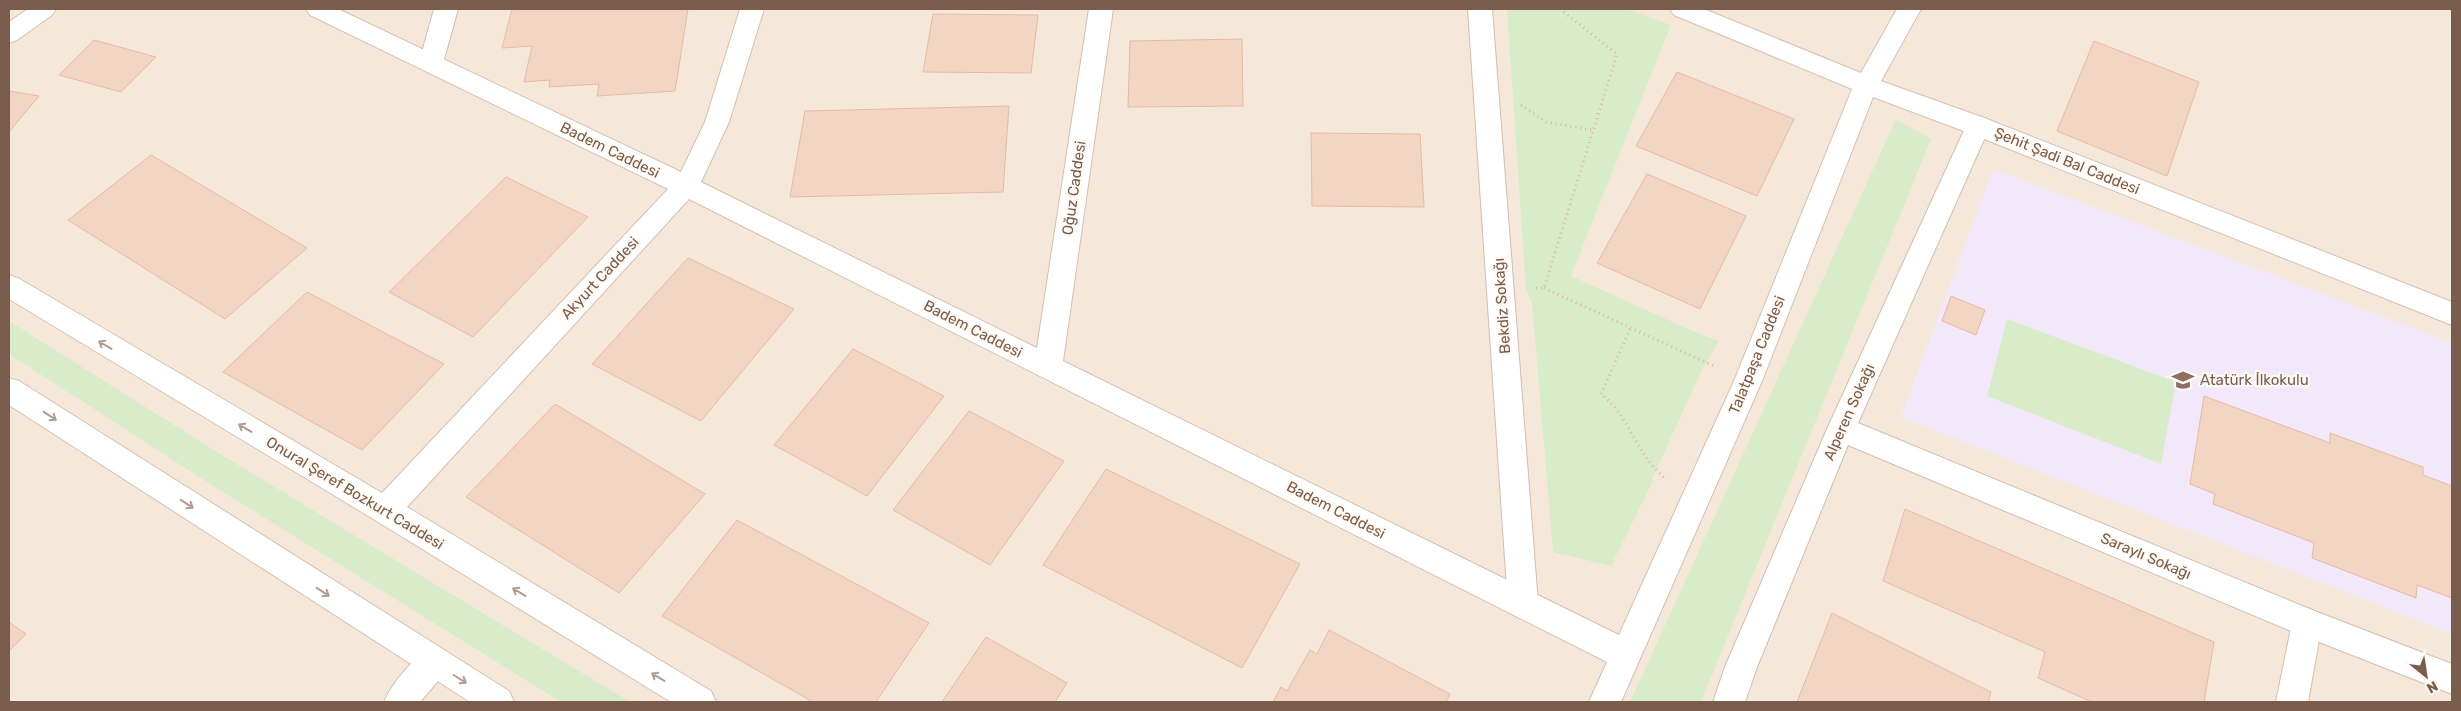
<svg xmlns="http://www.w3.org/2000/svg" width="2461" height="711" font-family="Rubik,sans-serif">
	<style>
		.residential { fill: #f5e8da }
		.education { fill: #f3e8fa }
		.green { fill: #d8ecc9 }
		.building { fill: #f3d5c3; stroke: #e6bba3 }
		.lines { fill: none; stroke-linecap: round; stroke-linejoin: round }
		.street-casing { stroke: #d1beb0; stroke-width: 2 }
		.secondary-casing { stroke: #d6c0b0; stroke-width: 2 }
		.path { stroke: #d9b8a5; stroke-width: 3; stroke-dasharray: 1 4; stroke-linecap: butt }
		.street { fill: #fff; fill-rule: evenodd }
		.secondary { fill: #fff; fill-rule: evenodd }
		.oneway { stroke: #af9d94 }
		.labels { text-anchor: middle; dominant-baseline: central; stroke-width: 4.5; stroke-linejoin: round; paint-order: stroke }
		.street-label { font-size: 15px; fill: #7a5c4d; stroke: #fffaf3 }
		.education-label { font-size: 15px; fill: #785e54; stroke: #fffaf3; text-anchor: start }
	</style>
	<rect width="100%" height="100%" fill="#fdf6ec"/>
	<!-- residential -->
	<path class="residential" d="M9,9H2452V702H9Z"/>
	<!-- education -->
	<path class="education" d="M1993,169L2452,343V634L1901,417Z"/>
	<!-- green -->
	<path class="green" d="M1507,9H1628L1671,25L1571,276L1695,332L1719,341L1701,372L1652,479L1653,481L1611,566L1553,552L1532,303L1526,290Z
		M1896,119L1931,139L1701,702H1630Z
		M2007,319L2176,382L2161,464L1987,396Z
		M9,321L225,457L630,702H561L210,484L9,354Z"/>
	<!-- building -->
	<path class="building" d="M512,9H688L675,91L597,96L599,84L549,87L550,80L524,82L532,46L502,48Z
		M933,14L1038,15L1031,73L923,72Z
		M1242,39L1243,106L1128,107L1130,41Z
		M94,40L156,57L121,92L59,75Z
		M2094,41L2199,82L2167,176L2057,131Z
		M1677,72L1794,119L1757,196L1636,146Z
		M9,91L39,96L9,132Z
		M1009,106L1003,192L790,197L805,111Z
		M1311,133L1420,134L1424,207L1312,206Z
		M151,155L307,248L225,319L68,220Z
		M1647,174L1746,216L1700,309L1597,263Z
		M506,177L588,217L473,337L389,292Z
		M688,258L794,309L701,421L592,364Z
		M307,292L444,364L362,450L223,372Z
		M1951,296L1985,310L1976,335L1942,321Z
		M853,349L944,396L867,496L774,445Z
		M2204,396L2330,443V433L2423,467V475L2452,486V598L2417,585L2416,598L2312,558L2314,543L2213,504L2215,494L2190,484Z
		M555,404L705,494L619,593L466,497Z
		M969,411L1064,461L990,565L893,510Z
		M1106,469L1300,564L1242,668L1043,565Z
		M1905,509L2214,642L2204,702H2092L2038,678L2045,652L1883,581Z
		M737,520L929,623L876,702H813L662,616Z
		M1832,613L1991,692L1988,702H1797Z
		M9,622L26,634L9,651Z
		M1329,630L1450,694L1446,702H1273L1281,687L1287,691L1310,650L1317,654Z
		M986,637L1067,683L1055,702H942Z"/>
	<g class="lines">
		<!-- street casing -->
		<g class="street-casing">
			<path id="street" d="M434,9H458L443,63L439,69L431,72L423,69L419,63Z
				M1468,9H1492L1538,604L1534,614L1523,619L1512,614L1508,604Z
				M1978,116L1987,119L1990,126L1858,423L2312,610L2452,664V694L2296,633L1848,445L1757,667L1745,702H1713L1725,667L1827,429L1966,126L1969,119Z
				M434,647L445,651L450,662L445,673L420,702H384C391,684 416,654 434,647Z"/>
		</g>
		<!-- secondary casing -->
		<g class="secondary-casing">
			<path id="secondary" d="M28,9H56L52,15L17,40L9,43V22Z
				M306,9H338L681,172L705,122L740,9H764L729,122L701,182L1037,348L1089,9H1113L1063,361L1619,635L1734,381L1852,89L1674,15L1670,9H1704L1861,73L1897,9H1921L1881,81L1987,119L2452,302V325L1969,133L1873,97L1762,381L1621,702H1589L1607,662L689,199L407,507L711,691L716,702H671L375,520L9,299V275L18,278L382,493L668,189L310,15Z
				M9,378L19,381L509,691L514,702H470L9,405Z
				M2307,608L2318,613L2322,623L2308,702H2276L2292,623L2296,613Z"/>
		</g>
		<!-- path -->
		<path class="path" d="M1521,105L1546,122L1593,130
			M1536,288H1544L1617,54L1560,9
			M1544,288L1716,367
			M1630,329L1601,394C1631,417 1636,456 1666,479"/>
		<!-- street -->
		<use href="#street" class="street"/>
		<!-- secondary -->
		<use href="#secondary" class="secondary"/>
	</g>
	<!-- one-way arrows -->
	<defs><path id="oneway-shaft" d="M-6 0H5M1.5-3L5.5 0L1.5 3" fill="none" stroke-width="1.6" stroke-linecap="round" stroke-linejoin="round" transform="scale(1.25)"/></defs>
	<g class="oneway">
		<use href="#oneway-shaft" transform="translate(105 345) rotate(-149)"/>
		<use href="#oneway-shaft" transform="translate(50 416) rotate(33)"/>
		<use href="#oneway-shaft" transform="translate(245 428) rotate(-149)"/>
		<use href="#oneway-shaft" transform="translate(187 504) rotate(33)"/>
		<use href="#oneway-shaft" transform="translate(323 592) rotate(33)"/>
		<use href="#oneway-shaft" transform="translate(519 592) rotate(-149)"/>
		<use href="#oneway-shaft" transform="translate(658 677) rotate(-149)"/>
		<use href="#oneway-shaft" transform="translate(460 679) rotate(32)"/>
	</g>
	<!-- icons -->
	<defs>
		<g id="school-bare" transform="scale(1.725)"><path d="M0-5L7-2L0 1L-7-2ZM-4 1L0 2.5L4 1V4Q0 6-4 4Z" fill="#8d6e63" stroke="#fffaf3" stroke-width="2.5" paint-order="stroke"/></g>
	</defs>
	<g fill-rule="evenodd">
		<use href="#school-bare" x="2183" y="380"/>
	</g>
	<g class="labels">
		<!-- street labels -->
		<g class="street-label">
			<text transform="translate(610 150) rotate(26)">Badem Caddesi</text>
			<text transform="translate(2067 161) rotate(22)">Şehit Şadi Bal Caddesi</text>
			<text transform="translate(1074 188) rotate(-82)">Oğuz Caddesi</text>
			<text transform="translate(600 278) rotate(-47)">Akyurt Caddesi</text>
			<text transform="translate(1502 306) rotate(-94)">Bekdiz Sokağı</text>
			<text transform="translate(973 329) rotate(27)">Badem Caddesi</text>
			<text transform="translate(1757 355) rotate(-68)">Talatpaşa Caddesi</text>
			<text transform="translate(1849 412) rotate(-66)">Alperen Sokağı</text>
			<text transform="translate(355 493) rotate(31)">Onural Şeref Bozkurt Caddesi</text>
			<text transform="translate(1336 510) rotate(27)">Badem Caddesi</text>
			<text transform="translate(2146 556) rotate(23)">Saraylı Sokağı</text>
		</g>
		<!-- education labels -->
		<g class="education-label">
			<text x="2200" y="380">Atatürk İlkokulu</text>
		</g>
	</g>
	<!-- border -->
	<rect width="2461" height="711" fill="none" stroke="#7a5c4d" stroke-width="20"/>
	<!-- north arrow -->
	<g transform="translate(2426 676) rotate(150)" stroke="#fffaf3" stroke-width="4" paint-order="stroke">
	<path d="M0-4L9 19L0 12L-9 19Z" fill="#7a5c4d"/>
	<text y="-8" font-size="14" font-weight="bold" text-anchor="middle" fill="#7a5c4d">N</text>
	</g>
</svg>
